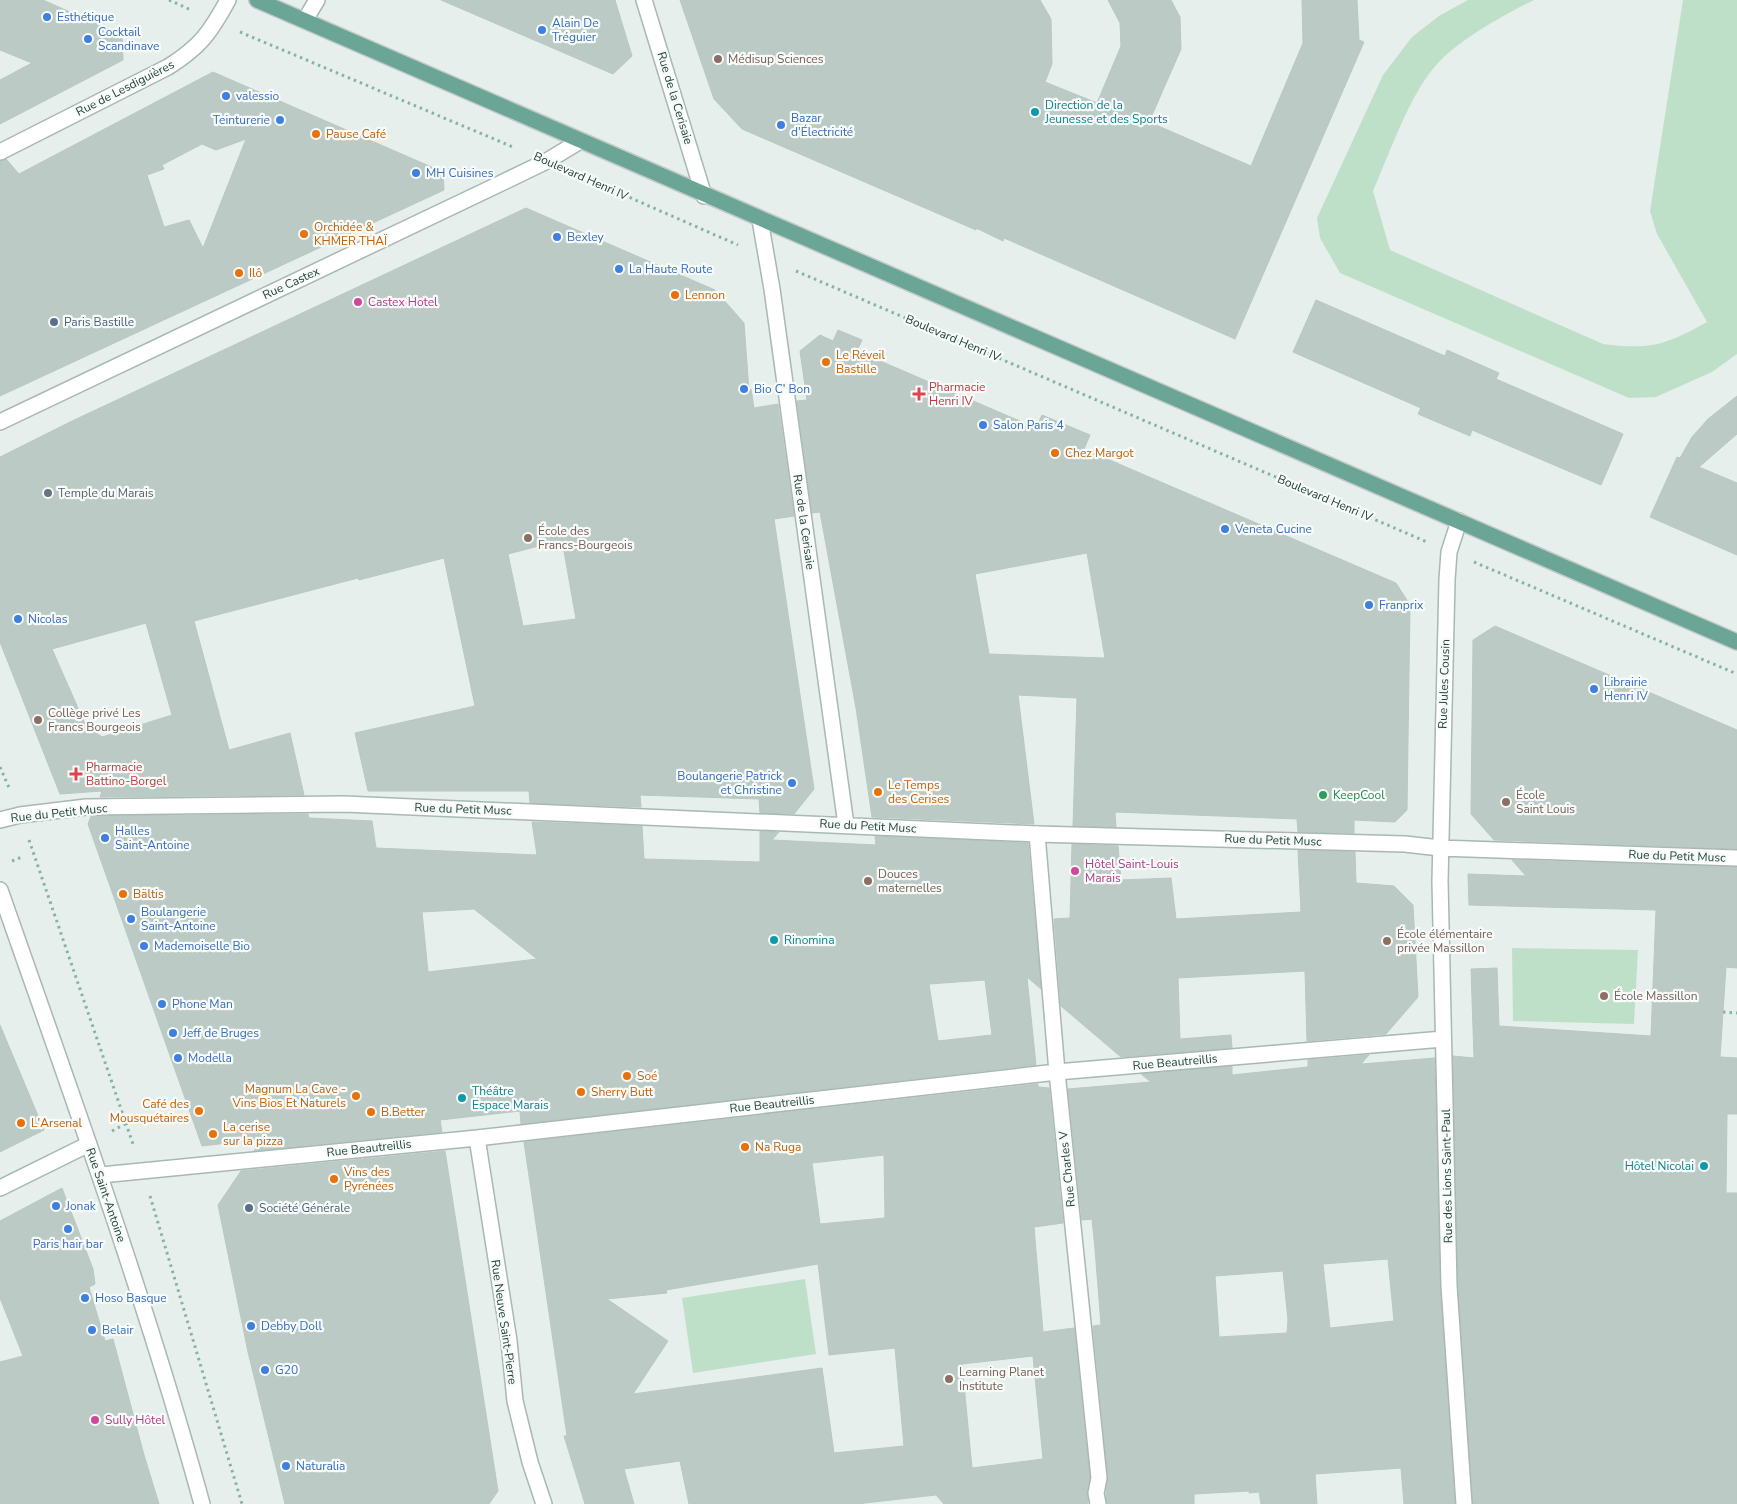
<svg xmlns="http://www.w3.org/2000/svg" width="1737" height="1504" font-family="'Nunito Sans',sans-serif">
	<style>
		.green { fill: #bfe0c8 }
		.building { fill: #bbcac4; stroke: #b8c9c2; fill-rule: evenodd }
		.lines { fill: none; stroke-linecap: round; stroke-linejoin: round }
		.pedestrian-casing { stroke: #a8b8b2; stroke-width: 18 }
		.minor-casing { stroke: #a8b8b2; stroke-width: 18 }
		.primary-casing { stroke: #c2cac8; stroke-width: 18 }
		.path { stroke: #86b3a5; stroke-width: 3; stroke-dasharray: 2.5 4; stroke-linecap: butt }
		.pedestrian { stroke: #fff; stroke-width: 15 }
		.minor { stroke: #fff; stroke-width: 15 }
		.primary { stroke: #6aa596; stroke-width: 15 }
		.shop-dot { fill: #3f7fe0; stroke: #f7fbf9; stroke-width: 2 }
		.education-dot { fill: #8d6e63; stroke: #f7fbf9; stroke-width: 2 }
		.culture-dot { fill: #0f9aa8; stroke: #f7fbf9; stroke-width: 2 }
		.food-dot { fill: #e8710a; stroke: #f7fbf9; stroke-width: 2 }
		.hotel-dot { fill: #d1479c; stroke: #f7fbf9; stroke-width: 2 }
		.service-dot { fill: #5c6f8a; stroke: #f7fbf9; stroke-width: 2 }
		.health-dot { fill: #e0444e; stroke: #f7fbf9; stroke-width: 2 }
		.worship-dot { fill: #6b7280; stroke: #f7fbf9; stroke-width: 2 }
		.leisure-dot { fill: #2e9e5b; stroke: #f7fbf9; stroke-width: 2 }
		.labels { text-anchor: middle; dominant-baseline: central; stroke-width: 4.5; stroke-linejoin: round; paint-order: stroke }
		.shop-label { font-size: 12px; fill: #366cbe; stroke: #f7fbf9; text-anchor: start }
		.education-label { font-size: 12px; fill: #785e54; stroke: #f7fbf9; text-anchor: start }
		.street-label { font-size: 12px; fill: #24423a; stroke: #f7fbf9 }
		.culture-label { font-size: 12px; fill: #0d838f; stroke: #f7fbf9; text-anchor: start }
		.food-label { font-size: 12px; fill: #c56008; stroke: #f7fbf9; text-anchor: start }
		.hotel-label { font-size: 12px; fill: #b23c85; stroke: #f7fbf9; text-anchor: start }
		.service-label { font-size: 12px; fill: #4e5e75; stroke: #f7fbf9; text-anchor: start }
		.health-label { font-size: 12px; fill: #be3a42; stroke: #f7fbf9; text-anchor: start }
		.worship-label { font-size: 12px; fill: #5b616d; stroke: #f7fbf9; text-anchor: start }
		.leisure-label { font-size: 12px; fill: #27864d; stroke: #f7fbf9; text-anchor: start }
	</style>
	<rect width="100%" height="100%" fill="#e6efeb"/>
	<!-- green -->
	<path class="green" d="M1468,0H1534C1504,15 1462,38 1439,62C1410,92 1390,153 1373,191L1390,250L1603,344C1650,350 1666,345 1707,322L1657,234L1650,211L1683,0H1737V354L1712,372L1656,397L1629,398L1340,273L1320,238L1317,218L1383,75L1412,37L1439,16Z
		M1512,948L1638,950L1634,1024L1513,1021Z
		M805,1279L816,1354L693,1373L682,1298Z"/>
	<!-- building -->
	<path class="building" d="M0,0H43L122,35L123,60L0,124V80L32,63L0,50Z
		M441,0H615L632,56L613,74Z
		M680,0H1040L1051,19L1052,64L1045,82L1097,103L1121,46L1120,23L1108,0H1171L1180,17L1181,49L1149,122L1251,166L1303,43L1302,0H1357L1359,40L1364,42L1235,339L1004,238L1003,241L976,228V230L742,129L714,99Z
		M213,72L443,172L444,190L0,396V161L6,159L19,174ZM246,139L203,248L189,220L164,227L147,175L164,169L162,165L202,144L216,150Z
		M526,208L715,290L744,323L749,391L751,389L754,408L778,404L794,516L774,519L814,789L794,814L760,813L759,799L640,795L641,807L530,803L529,791H368L355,733L475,706L444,558L359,580L358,578L194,621L229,750L290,733L304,795L100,797L102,791L60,794L0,642V457L70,422ZM562,540L576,619L523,626L508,554ZM146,623L172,715L102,737L85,724L52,649Z
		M1316,300L1445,356L1447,350L1499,373L1496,379L1623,434L1601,485L1472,430L1470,436L1418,414L1421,408L1293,352Z
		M838,330L862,340L857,351L1036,428L1042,415L1090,435L1084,449L1396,583L1410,605L1407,810L1395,822L1354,820V833L1298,832L1297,819L1115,812L1116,827L1073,826L1077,698L1018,695L1034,824L872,817L856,708L820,512L812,513L797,401L807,400L800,351L820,335L833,341ZM1087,553L1105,658L989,654L975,574Z
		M1737,396V434L1699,467L1737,483V555L1650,517L1677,457L1680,458L1692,437L1708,419Z
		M1495,626L1737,730V849L1494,840L1471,814L1473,640Z
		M308,814L309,818L372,821L376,848L537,855L532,822L642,826L644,859L760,862V831L779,832L772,840L876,845L875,836L1028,843L1041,989L1027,977L1036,1065L521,1124L520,1111L440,1120L442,1132L254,1151L262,1139L202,1146L88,824L91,816ZM474,909L537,959L428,972L422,912ZM985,980L992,1035L938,1041L929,984Z
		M1072,844L1118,846L1121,880L1171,878L1176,919L1301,912L1298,850L1355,852L1356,883L1394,886L1413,905L1418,997L1386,1034L1307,1041L1305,971L1178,978L1180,1039L1231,1035L1232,1048L1121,1057L1061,1006L1054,919L1070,918Z
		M1512,860L1737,867V968L1726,967L1720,1057L1737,1058V1114H1727L1726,1193H1737V1504H1473L1458,1286L1453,1056L1474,1058L1471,969L1497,968L1499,1026L1651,1036L1656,910L1469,905L1468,874L1526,876Z
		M0,1025L44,1130L0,1152Z
		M1369,1055L1361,1064L1435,1058L1440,1286L1455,1504H1404L1401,1468L1315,1474L1317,1504H1261L1259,1492L1249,1493V1491L1194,1494V1504H1107L1106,1493L1108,1477L1093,1326L1101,1325L1095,1249L1092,1219L1082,1220L1068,1089L1151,1082L1141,1074L1232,1066V1075L1308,1067V1060ZM1388,1259L1394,1321L1330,1328L1323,1264ZM1283,1271L1288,1320L1287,1333L1219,1337L1215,1276Z
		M1038,1084V1087L1049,1088L1063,1223L1034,1227L1043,1332L1074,1328L1090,1478L1087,1492L1088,1504H944L936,1495L856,1504H689L680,1461L624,1469L634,1504H585L564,1436H567L524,1142ZM884,1155L885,1218L820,1224L812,1163ZM818,1264L829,1355L895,1348L904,1446L834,1453L822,1368L633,1394L668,1341L607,1299L667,1293L666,1290ZM1033,1356L1043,1459L972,1468L962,1364Z
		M445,1151L498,1491L489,1504H285L248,1352L218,1205L241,1171Z
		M62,1188L93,1269L95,1284L89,1287L105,1341L113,1339L144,1455L159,1504H0V1362L23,1356L0,1298V1221Z"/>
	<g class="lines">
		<!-- pedestrian casing -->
		<g class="pedestrian-casing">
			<path id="pedestrian" d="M1037,834L1405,844L1440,848"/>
		</g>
		<!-- minor casing -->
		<g class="minor-casing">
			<path id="minor" d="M644,0L704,196
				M305,20L317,0
				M0,152L168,67C200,47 210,33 228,0
				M760,220L772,289L846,825
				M0,422L491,188L547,161L580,141
				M1459,521L1449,552L1447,580L1440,881L1449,1286L1464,1504
				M0,820L20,815L86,807L344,804L1037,834L1057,1072L1099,1478L1096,1493L1098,1504
				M1440,848L1737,858
				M0,890C71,1093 145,1296 202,1504
				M477,1138L509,1341L515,1401L530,1462L544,1504
				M101,1175L477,1138L1057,1072L1443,1039
				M0,1188L89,1144"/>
		</g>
		<!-- primary casing -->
		<g class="primary-casing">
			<path id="primary" d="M257,0L1737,642"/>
		</g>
		<!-- path -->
		<path class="path" d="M169,0L191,10
			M240,32L513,147
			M576,174L738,245
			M796,271L1427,542
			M1474,562L1737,674
			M0,767L10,790
			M29,840L134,1147
			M12,861L24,856
			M1723,1012L1737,1013
			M112,1131L127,1123
			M150,1196L242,1504"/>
		<!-- pedestrian -->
		<use href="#pedestrian" class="pedestrian"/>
		<!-- minor -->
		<use href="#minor" class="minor"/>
		<!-- primary -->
		<use href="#primary" class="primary"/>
	</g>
	<!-- markers -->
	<g class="shop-dot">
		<circle cx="47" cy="17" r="5"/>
		<circle cx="542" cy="30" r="5"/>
		<circle cx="88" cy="39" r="5"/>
		<circle cx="226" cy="96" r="5"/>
		<circle cx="280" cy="120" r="5"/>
		<circle cx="781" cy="125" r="5"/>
		<circle cx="416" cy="173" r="5"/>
		<circle cx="557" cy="237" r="5"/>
		<circle cx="619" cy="269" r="5"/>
		<circle cx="744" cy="389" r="5"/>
		<circle cx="983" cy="425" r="5"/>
		<circle cx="1225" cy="529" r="5"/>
		<circle cx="1369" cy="605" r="5"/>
		<circle cx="18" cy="619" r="5"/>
		<circle cx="1594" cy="689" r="5"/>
		<circle cx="792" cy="783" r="5"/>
		<circle cx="105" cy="838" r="5"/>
		<circle cx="131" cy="919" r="5"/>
		<circle cx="144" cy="946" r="5"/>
		<circle cx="162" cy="1004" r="5"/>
		<circle cx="173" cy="1033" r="5"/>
		<circle cx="178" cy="1058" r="5"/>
		<circle cx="56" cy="1206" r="5"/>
		<circle cx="68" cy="1229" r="5"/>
		<circle cx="85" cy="1298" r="5"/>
		<circle cx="251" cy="1326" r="5"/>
		<circle cx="92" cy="1330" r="5"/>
		<circle cx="265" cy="1370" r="5"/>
		<circle cx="286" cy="1466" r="5"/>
	</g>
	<g class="education-dot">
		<circle cx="718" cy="59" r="5"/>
		<circle cx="528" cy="538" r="5"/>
		<circle cx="38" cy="720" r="5"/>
		<circle cx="1506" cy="802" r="5"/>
		<circle cx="868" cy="881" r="5"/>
		<circle cx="1387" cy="941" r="5"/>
		<circle cx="1604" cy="996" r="5"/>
		<circle cx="949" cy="1379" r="5"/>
	</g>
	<g class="culture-dot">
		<circle cx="1035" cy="112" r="5"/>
		<circle cx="774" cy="940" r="5"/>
		<circle cx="462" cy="1098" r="5"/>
		<circle cx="1704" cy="1166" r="5"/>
	</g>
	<g class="food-dot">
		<circle cx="316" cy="134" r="5"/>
		<circle cx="304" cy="234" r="5"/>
		<circle cx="239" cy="273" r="5"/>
		<circle cx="675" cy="295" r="5"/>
		<circle cx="826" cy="362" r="5"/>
		<circle cx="1055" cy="453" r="5"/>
		<circle cx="878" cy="792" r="5"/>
		<circle cx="123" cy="894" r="5"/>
		<circle cx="627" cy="1076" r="5"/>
		<circle cx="581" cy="1092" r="5"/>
		<circle cx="356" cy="1096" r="5"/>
		<circle cx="199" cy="1111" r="5"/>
		<circle cx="371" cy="1112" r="5"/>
		<circle cx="21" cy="1123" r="5"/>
		<circle cx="213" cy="1134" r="5"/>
		<circle cx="745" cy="1147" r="5"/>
		<circle cx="334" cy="1179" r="5"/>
	</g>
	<g class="hotel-dot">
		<circle cx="358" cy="302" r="5"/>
		<circle cx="1075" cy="871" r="5"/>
		<circle cx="95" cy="1420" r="5"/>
	</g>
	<g class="service-dot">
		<circle cx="54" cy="322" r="5"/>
		<circle cx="249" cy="1208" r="5"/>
	</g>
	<g class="health-dot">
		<path d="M916.5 386.5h5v5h5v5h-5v5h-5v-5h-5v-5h5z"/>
		<path d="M73.5 766.5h5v5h5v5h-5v5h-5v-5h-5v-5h5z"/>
	</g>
	<circle class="worship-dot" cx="48" cy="493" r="5"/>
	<circle class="leisure-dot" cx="1323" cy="795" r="5"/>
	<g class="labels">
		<!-- shop labels -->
		<g class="shop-label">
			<text x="57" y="17">Esthétique</text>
			<text x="552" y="23">Alain De<tspan x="552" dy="14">Tréguier</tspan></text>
			<text x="98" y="32">Cocktail<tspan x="98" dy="14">Scandinave</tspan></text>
			<text x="236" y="96">valessio</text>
			<text x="791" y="118">Bazar<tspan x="791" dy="14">d'Électricité</tspan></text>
			<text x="270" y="120" text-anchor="end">Teinturerie</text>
			<text x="426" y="173">MH Cuisines</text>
			<text x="567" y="237">Bexley</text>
			<text x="629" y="269">La Haute Route</text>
			<text x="754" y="389">Bio C' Bon</text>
			<text x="993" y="425">Salon Paris 4</text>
			<text x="1235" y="529">Veneta Cucine</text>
			<text x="1379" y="605">Franprix</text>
			<text x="28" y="619">Nicolas</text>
			<text x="1604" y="682">Librairie<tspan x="1604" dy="14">Henri IV</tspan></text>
			<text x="782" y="776" text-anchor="end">Boulangerie Patrick<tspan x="782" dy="14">et Christine</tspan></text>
			<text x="115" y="831">Halles<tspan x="115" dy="14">Saint-Antoine</tspan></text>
			<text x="141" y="912">Boulangerie<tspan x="141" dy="14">Saint-Antoine</tspan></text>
			<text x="154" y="946">Mademoiselle Bio</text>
			<text x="172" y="1004">Phone Man</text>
			<text x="183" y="1033">Jeff de Bruges</text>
			<text x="188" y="1058">Modella</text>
			<text x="66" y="1206">Jonak</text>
			<text x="68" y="1244" text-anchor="middle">Paris hair bar</text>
			<text x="95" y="1298">Hoso Basque</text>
			<text x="261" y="1326">Debby Doll</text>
			<text x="102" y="1330">Belair</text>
			<text x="275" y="1370">G20</text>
			<text x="296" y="1466">Naturalia</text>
		</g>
		<!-- education labels -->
		<g class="education-label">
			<text x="728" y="59">Médisup Sciences</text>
			<text x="538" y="531">École des<tspan x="538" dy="14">Francs-Bourgeois</tspan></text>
			<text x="48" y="713">Collège privé Les<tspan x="48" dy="14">Francs Bourgeois</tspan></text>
			<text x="1516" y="795">École<tspan x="1516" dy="14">Saint Louis</tspan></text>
			<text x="878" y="874">Douces<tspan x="878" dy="14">maternelles</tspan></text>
			<text x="1397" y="934">École élémentaire<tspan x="1397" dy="14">privée Massillon</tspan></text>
			<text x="1614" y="996">École Massillon</text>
			<text x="959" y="1372">Learning Planet<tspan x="959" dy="14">Institute</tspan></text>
		</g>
		<!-- street labels -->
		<g class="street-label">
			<text transform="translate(125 88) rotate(-27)">Rue de Lesdiguières</text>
			<text transform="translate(675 98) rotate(73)">Rue de la Cerisaie</text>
			<text transform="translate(581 176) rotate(24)">Boulevard Henri IV</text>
			<text transform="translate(291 283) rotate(-25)">Rue Castex</text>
			<text transform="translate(953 338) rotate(23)">Boulevard Henri IV</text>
			<text transform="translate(1325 498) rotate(23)">Boulevard Henri IV</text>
			<text transform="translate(804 522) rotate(82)">Rue de la Cerisaie</text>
			<text transform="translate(1444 684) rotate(-88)">Rue Jules Cousin</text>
			<text transform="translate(463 809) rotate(2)">Rue du Petit Musc</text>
			<text transform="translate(59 813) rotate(-6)">Rue du Petit Musc</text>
			<text transform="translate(868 826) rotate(3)">Rue du Petit Musc</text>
			<text transform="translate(1273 840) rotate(2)">Rue du Petit Musc</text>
			<text transform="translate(1677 856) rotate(2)">Rue du Petit Musc</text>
			<text transform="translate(1175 1062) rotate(-5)">Rue Beautreillis</text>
			<text transform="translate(772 1104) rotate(-6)">Rue Beautreillis</text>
			<text transform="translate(369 1148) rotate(-6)">Rue Beautreillis</text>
			<text transform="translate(1067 1169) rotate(-96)">Rue Charles V</text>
			<text transform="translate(1447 1176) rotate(-91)">Rue des Lions Saint-Paul</text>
			<text transform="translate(106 1195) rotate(71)">Rue Saint-Antoine</text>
			<text transform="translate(504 1322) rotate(82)">Rue Neuve Saint-Pierre</text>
		</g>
		<!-- culture labels -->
		<g class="culture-label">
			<text x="1045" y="105">Direction de la<tspan x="1045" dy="14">Jeunesse et des Sports</tspan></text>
			<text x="784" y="940">Rinomina</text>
			<text x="472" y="1091">Théâtre<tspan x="472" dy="14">Espace Marais</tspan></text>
			<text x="1694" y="1166" text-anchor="end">Hôtel Nicolai</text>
		</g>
		<!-- food labels -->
		<g class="food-label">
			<text x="326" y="134">Pause Café</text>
			<text x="314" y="227">Orchidée &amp;<tspan x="314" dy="14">KHMER THAÏ</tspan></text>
			<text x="249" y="273">Ilô</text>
			<text x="685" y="295">Lennon</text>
			<text x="836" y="355">Le Réveil<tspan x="836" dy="14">Bastille</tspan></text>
			<text x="1065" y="453">Chez Margot</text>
			<text x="888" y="785">Le Temps<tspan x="888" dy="14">des Cerises</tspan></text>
			<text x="133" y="894">Bältis</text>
			<text x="637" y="1076">Soé</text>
			<text x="346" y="1089" text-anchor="end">Magnum La Cave -<tspan x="346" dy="14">Vins Bios Et Naturels</tspan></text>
			<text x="591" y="1092">Sherry Butt</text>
			<text x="189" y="1104" text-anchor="end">Café des<tspan x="189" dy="14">Mousquétaires</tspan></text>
			<text x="381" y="1112">B.Better</text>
			<text x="31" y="1123">L'Arsenal</text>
			<text x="223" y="1127">La cerise<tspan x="223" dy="14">sur la pizza</tspan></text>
			<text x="755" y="1147">Na Ruga</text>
			<text x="344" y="1172">Vins des<tspan x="344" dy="14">Pyrénées</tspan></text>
		</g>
		<!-- hotel labels -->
		<g class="hotel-label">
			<text x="368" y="302">Castex Hotel</text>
			<text x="1085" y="864">Hôtel Saint-Louis<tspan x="1085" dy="14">Marais</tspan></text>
			<text x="105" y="1420">Sully Hôtel</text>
		</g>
		<!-- service labels -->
		<g class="service-label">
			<text x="64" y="322">Paris Bastille</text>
			<text x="259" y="1208">Société Générale</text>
		</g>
		<!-- health labels -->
		<g class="health-label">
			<text x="929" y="387">Pharmacie<tspan x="929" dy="14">Henri IV</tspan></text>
			<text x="86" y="767">Pharmacie<tspan x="86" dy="14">Battino-Borgel</tspan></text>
		</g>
		<!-- worship labels -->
		<g class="worship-label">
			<text x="58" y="493">Temple du Marais</text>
		</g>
		<!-- leisure labels -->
		<g class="leisure-label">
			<text x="1333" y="795">KeepCool</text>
		</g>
	</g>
</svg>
